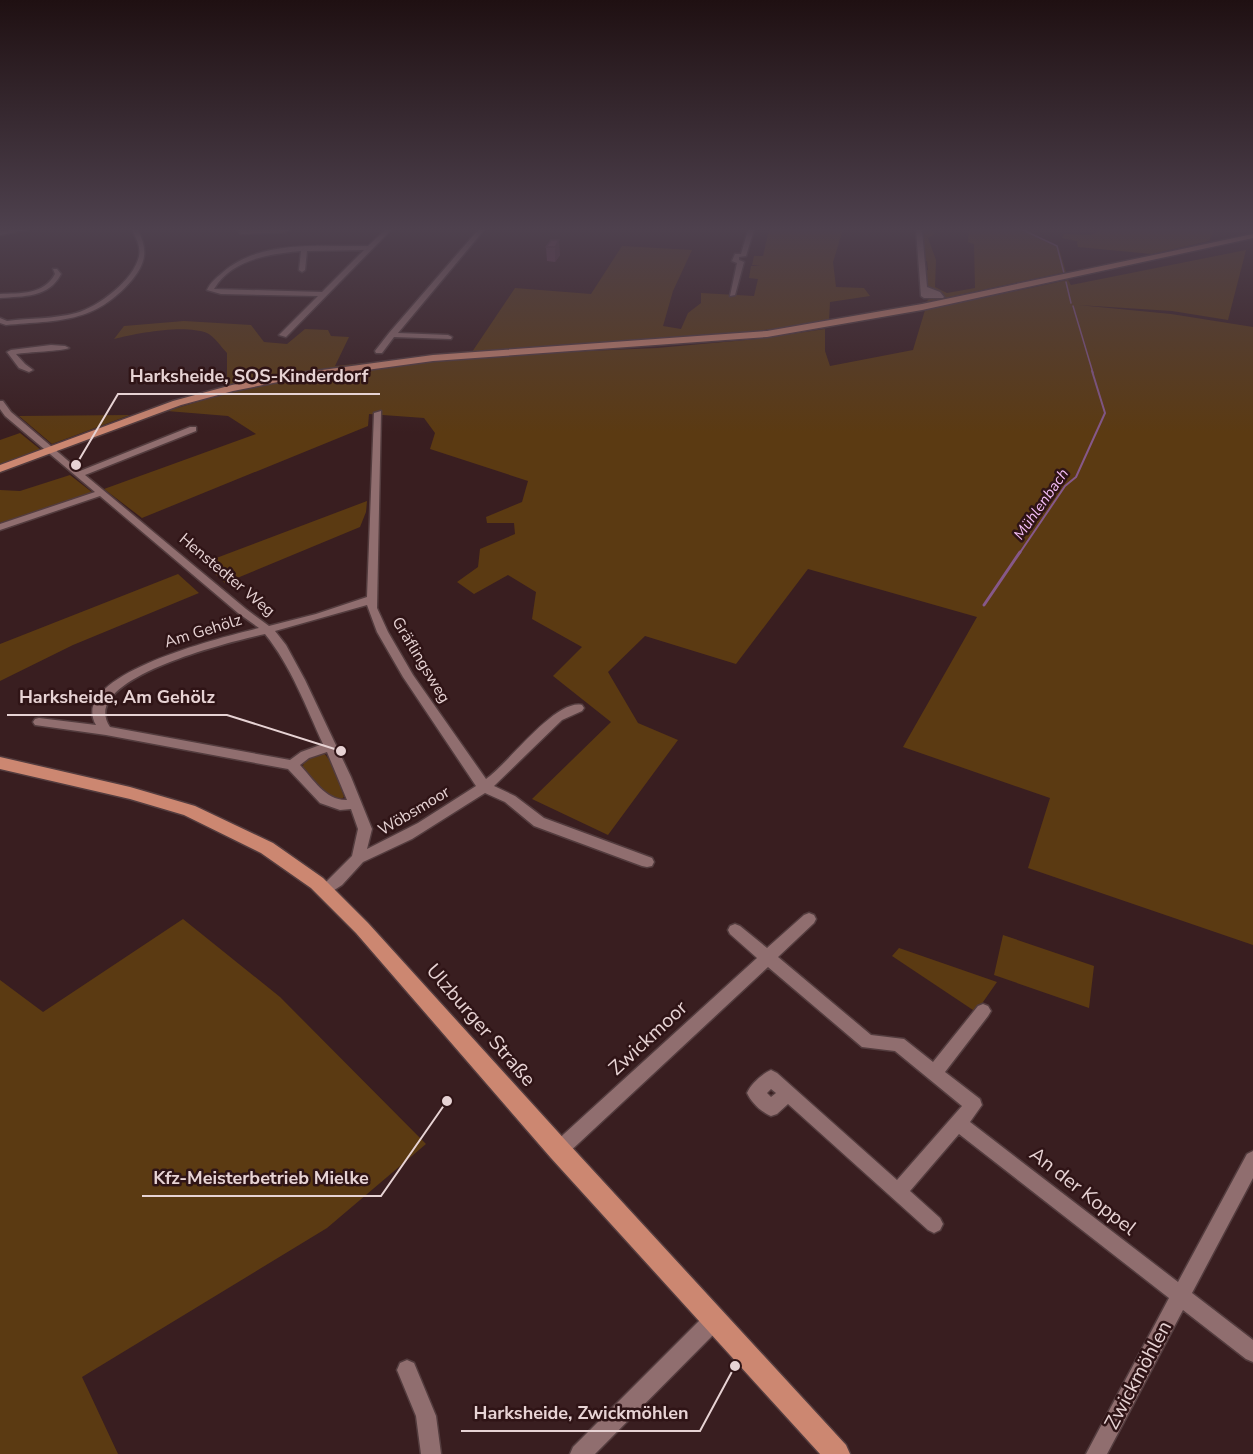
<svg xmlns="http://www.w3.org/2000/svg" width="1253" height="1454" font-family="'Nunito Sans',sans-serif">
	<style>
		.green { fill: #5b3a12 }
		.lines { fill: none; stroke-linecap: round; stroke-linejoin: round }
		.stream-far2 { stroke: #865889; stroke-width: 1.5 }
		.stream-far1 { stroke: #865889; stroke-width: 2 }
		.stream { stroke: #865889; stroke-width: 3 }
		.minor-casing { stroke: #533c3e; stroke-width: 3 }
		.major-casing { stroke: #533c3e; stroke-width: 3 }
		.minor { fill: #906e6f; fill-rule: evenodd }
		.major { fill: #cc8771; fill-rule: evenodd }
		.wall { fill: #6d3953 }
		.shaded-wall { fill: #592e43 }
		.building { fill: #7f4260; stroke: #592e43; stroke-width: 1.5 }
		.labels { text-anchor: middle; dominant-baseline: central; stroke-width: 5; stroke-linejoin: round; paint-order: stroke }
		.far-water-label { font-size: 15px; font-style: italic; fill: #f5bef8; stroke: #2f1416 }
		.street-label { font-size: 16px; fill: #e7d3d4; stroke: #2f1416 }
		.near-street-label { font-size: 20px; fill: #e7d3d4; stroke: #2f1416 }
		.leader { fill: none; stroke: #e7d3d4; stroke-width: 2 }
		.callout-dot { fill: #e7d3d4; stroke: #2f1416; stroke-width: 2 }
		.callout-label { font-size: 18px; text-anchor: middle; font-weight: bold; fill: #e7d3d4; stroke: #2f1416; stroke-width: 5; stroke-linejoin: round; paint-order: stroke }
	</style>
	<rect width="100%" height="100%" fill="#391e20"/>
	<!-- green -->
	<path class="green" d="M769,230H843L833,262L836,287L864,288L870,296L830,302L829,321C743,335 657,340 570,345L566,352L657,348L757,339L825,329V351L830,366L913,350L925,310L1068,280L1071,285L1246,250L1228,320L1172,311L1078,305L1171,314L1253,327V945L1028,868L1050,798L903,747L977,617L808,569L736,664L645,636L608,672L638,723L678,740L608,835L532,799L611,722L553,676L582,647L532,619L536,592L508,575L474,594L457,582L478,567L480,549L515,534L514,523H487L486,517L522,502L528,481L430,449L435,433L424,418L369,414L368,426L142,518L104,489L256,434L228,416L167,411L227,393V353C221,347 215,337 207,333C185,324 137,333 114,339L124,326L184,321L251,325L264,342L287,344L305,329L328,330L331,336L349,337L335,366L472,352L515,288L591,294L622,246L692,250L673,291L663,326L681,329L688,313L701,303V293L754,296L758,279L749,278L751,266H761L752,265L754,256H763Z
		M921,230H931L935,234L928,238L936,260L935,287L947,293L975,288L974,244L968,242L969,230H1021L1059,248L1066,272L926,302L929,299L942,297L925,287L924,271L928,270L927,261H923Z
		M1100,230H1214L1209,241L1152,254L1078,247L1077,241L1062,238L1064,234L1091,235Z
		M130,415L52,444L19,416Z
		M20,433L41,450L0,466V440Z
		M70,475L93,493L0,523V490L20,491Z
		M367,501L366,512L360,527L225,583L203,563Z
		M178,574L199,593L73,645L0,681V644Z
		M319,753H324L334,766L344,797C339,801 334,798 328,795L302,768L306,758Z
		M183,919L280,997L426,1144L327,1228L82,1377L118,1454H0V980L43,1012Z
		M1003,935L1094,966L1089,1008L994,975Z
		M899,948L997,982L976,1012L892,956Z"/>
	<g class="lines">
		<!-- stream-far2 -->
		<path class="stream-far2" d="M1023,230L1057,246L1064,273
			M1066,282L1071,303
			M1073,306L1093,373"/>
		<!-- stream-far1 -->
		<path class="stream-far1" d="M1019,554L1065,486L1076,477L1105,413L1092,371"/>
		<!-- stream -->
		<path class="stream" d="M984,605L1020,552"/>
		<!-- minor casing -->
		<g class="minor-casing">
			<path id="minor" d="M11,230H27L0,235V231Z
				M132,230H138C148,250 146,263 132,280C94,324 59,320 6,325L0,323V318L7,321C30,318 54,319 76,313C98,307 134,280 139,256C141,247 136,238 132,230Z
				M238,230H289L286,232L241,234Z
				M385,230H391L286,337L279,335L318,296L221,294L207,290C210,283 216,278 222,273C260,239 320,247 368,246ZM364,250L322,292L214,289C232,259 269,254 301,251L299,270L302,272L305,270L307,251Z
				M478,230H484L398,333L448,335L452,337L451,339L394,337L382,353H376L375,351L389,333Z
				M748,230H754L746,256L739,257V260L744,262L735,295L730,296L737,263L732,261L735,254H741Z
				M916,230H922L927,287L940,292L944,297L943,298H924L921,296Z
				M53,269H57L61,274C49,298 24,296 0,298V294C20,293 44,295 55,274Z
				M51,345L65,346L69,348C63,351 27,352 16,354L25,364L33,370L29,372L19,368L7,352L11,350Z
				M0,401H3L11,412L80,471L190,427H196V431L85,475L246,609L269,626L316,614L367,597L374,413L381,411L377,608L388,632L413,675L486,779C508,764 555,699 582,705L584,708L582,711L562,720L494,786L515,796L544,818L652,858L654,862L652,866L647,867L642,866L534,826L505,802L485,793L412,839L363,862L342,885L325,896L320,894L318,890L352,856L358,829L351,809L340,810L320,803L288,769L106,735L35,725L33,722L35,719L39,718L96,725C66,674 228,636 259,628L238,613L100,496L0,530V524L95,492L5,416L0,409ZM367,605L377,632L403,677L476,786L418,823L367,849L372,829L351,777L305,680L286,645L275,631ZM265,634C291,666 306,707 323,744L301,752L290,760L110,727C76,678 235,641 265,634ZM327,752L347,800C326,801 313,779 300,765L309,758Z
				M809,913L814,915L816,919L814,923L778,957L871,1035L904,1039L933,1062L978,1006L983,1004L988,1006L991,1011L988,1016L945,1072L980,1099L982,1105L970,1122L1178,1282L1247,1154L1253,1151V1178L1192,1293L1253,1340V1362L1246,1359L1183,1310L1107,1454H1086L1169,1298L959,1134L910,1191L940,1218L943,1224L940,1230L934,1233L928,1230L788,1104L777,1114L771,1116C761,1112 751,1102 747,1093C751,1084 762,1074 771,1070L777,1073L897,1180L962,1106L895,1051L862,1047L768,967L565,1156L559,1159L553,1156L550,1150L553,1144L757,958L730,934L728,930L730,926L735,924L740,926L767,948L804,915ZM771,1089L776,1093L771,1097L767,1093Z
				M714,1310L721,1313L724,1320L721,1327L595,1454H570L573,1447L707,1313Z
				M407,1360L414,1363L436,1416L441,1454H421L416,1416L397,1370L400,1363Z"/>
		</g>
		<!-- major casing -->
		<g class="major-casing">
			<path id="major" d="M1253,234V238L922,310L767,337L433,361L278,382L233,391L181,405L0,472V465L173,401L232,385L278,376L433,355L767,331L922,304Z
				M0,757L130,787L195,806L273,843L323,878L368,923L567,1142L846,1445L850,1454H820L551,1158L356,933L311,888L261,853L184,815L130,799L0,769Z"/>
		</g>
		<!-- minor -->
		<use href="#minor" class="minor"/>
		<!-- major -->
		<use href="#major" class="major"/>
	</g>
	<!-- wall -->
	<path class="wall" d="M551,240L560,255L555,262L547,261L546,247Z"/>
	<!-- shaded-wall -->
	<path class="shaded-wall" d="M559,240L560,255L555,262V247Z"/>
	<!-- building -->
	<path class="building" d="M551,240H559L555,247H546Z"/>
	<!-- sky -->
	<linearGradient id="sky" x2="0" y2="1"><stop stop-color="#1f1012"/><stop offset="0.53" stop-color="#4e414e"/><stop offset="1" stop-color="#4e414e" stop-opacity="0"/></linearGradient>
	<rect width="1253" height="433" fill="url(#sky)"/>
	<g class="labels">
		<!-- far-water labels -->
		<g class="far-water-label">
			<text transform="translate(1041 504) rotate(-55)">Mühlenbach</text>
		</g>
		<!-- street labels -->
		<g class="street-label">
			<text transform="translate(227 575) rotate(40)">Henstedter Weg</text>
			<text transform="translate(203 631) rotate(-17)">Am Gehölz</text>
			<text transform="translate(421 660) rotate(59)">Gräflingsweg</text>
			<text transform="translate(414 811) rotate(-31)">Wöbsmoor</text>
		</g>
		<!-- near-street labels -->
		<g class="near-street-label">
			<text transform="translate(481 1025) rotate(49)">Ulzburger Straße</text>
			<text transform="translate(648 1038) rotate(-43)">Zwickmoor</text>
			<text transform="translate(1083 1191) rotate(38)">An der Koppel</text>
			<text transform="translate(1138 1375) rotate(-62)">Zwickmöhlen</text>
		</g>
	</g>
	<!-- callouts -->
	<path class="leader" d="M76 465L118 394H380M341 751L227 715H7M447 1101L381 1196H142M735 1366L700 1431H461"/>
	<g class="callout-dot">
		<circle cx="76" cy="465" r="6"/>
		<circle cx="341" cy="751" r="6"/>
		<circle cx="447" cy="1101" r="6"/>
		<circle cx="735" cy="1366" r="6"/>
	</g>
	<g class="callout-label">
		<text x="249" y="382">Harksheide, SOS-Kinderdorf</text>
		<text x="117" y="703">Harksheide, Am Gehölz</text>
		<text x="261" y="1184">Kfz-Meisterbetrieb Mielke</text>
		<text x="581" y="1419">Harksheide, Zwickmöhlen</text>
	</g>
</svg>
